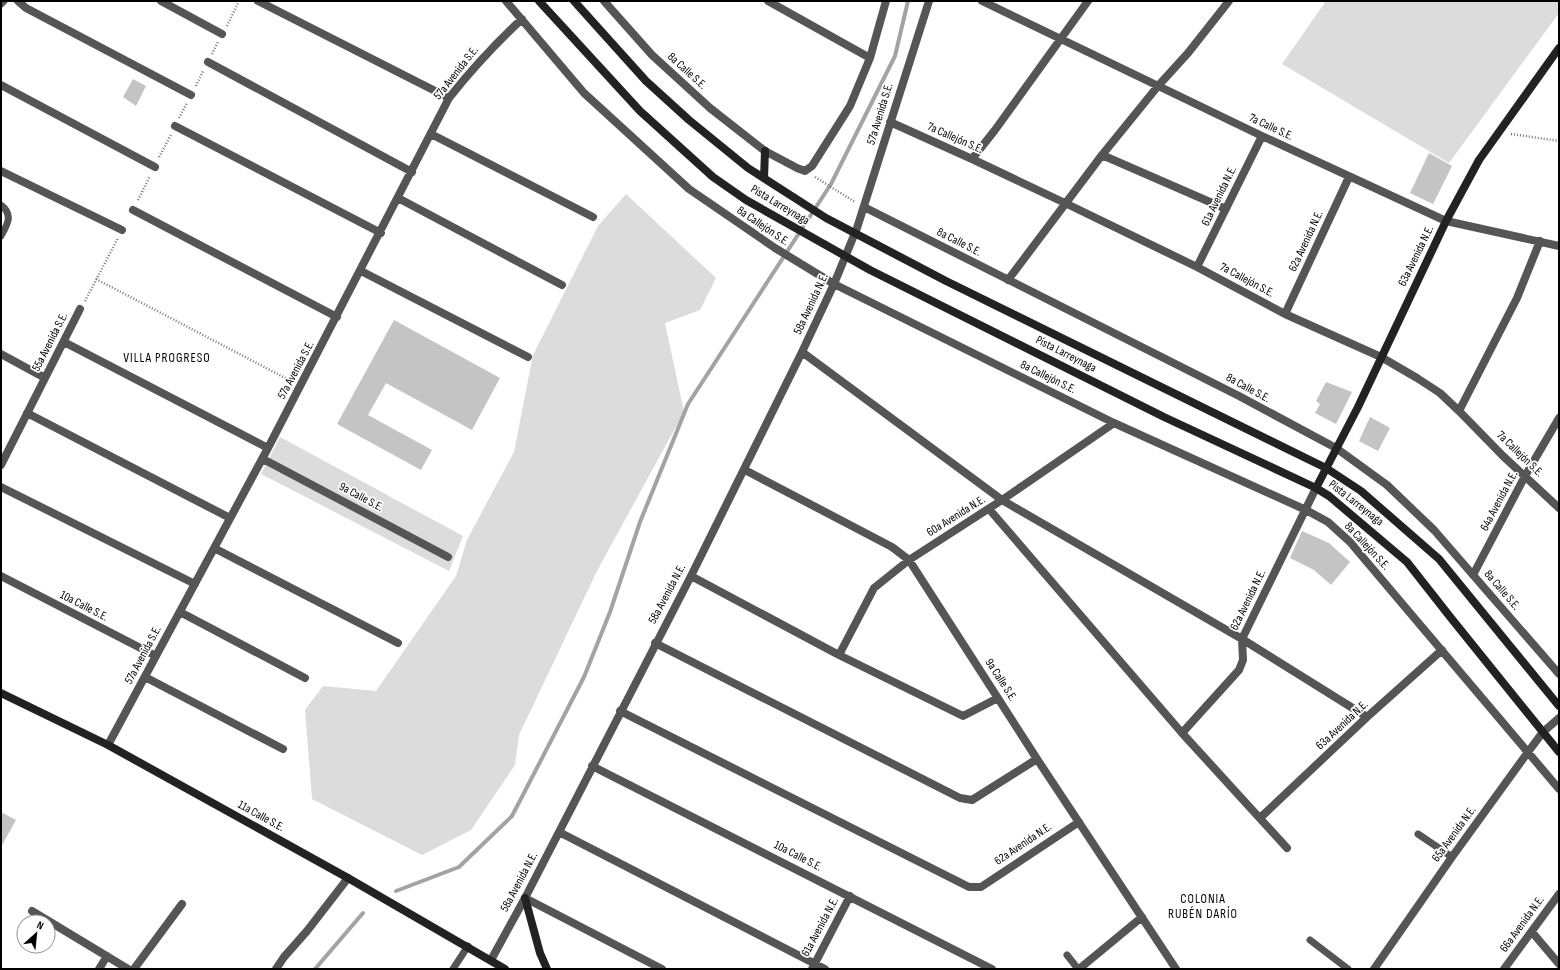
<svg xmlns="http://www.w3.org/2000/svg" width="1560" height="970" font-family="'Sofia Sans Condensed',sans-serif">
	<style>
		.green { fill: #dcdcdc }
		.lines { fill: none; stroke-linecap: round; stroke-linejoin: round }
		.stream { stroke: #a3a3a3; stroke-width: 4 }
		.building { fill: #c4c4c4 }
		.path { stroke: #777; stroke-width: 2.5; stroke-dasharray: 1 2; stroke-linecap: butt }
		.lane { stroke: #555; stroke-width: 7 }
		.street { stroke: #555; stroke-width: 8 }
		.secondary { stroke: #222; stroke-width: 8 }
		.labels { text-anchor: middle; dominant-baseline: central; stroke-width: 3.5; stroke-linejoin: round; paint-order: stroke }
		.street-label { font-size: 12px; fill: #000; stroke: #fff }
		.neighbourhood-label { font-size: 13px; letter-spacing: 1px; fill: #000; stroke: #fff }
	</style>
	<rect width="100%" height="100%" fill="#fff"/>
	<!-- green -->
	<path class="green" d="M1326,1H1559V13L1449,163L1282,64Z
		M626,194L716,278L700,310L665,323L684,412L597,571L519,735L515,765L471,830L422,855L312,799L305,710L323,686L376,691L456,576L467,540L514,452L533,355L598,226Z
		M280,437L463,536L449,571L261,474Z"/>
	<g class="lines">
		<!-- stream -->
		<path class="stream" d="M396,891L459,867L512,816L584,677L610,612L640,522L688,404L831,184L895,56L908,1
			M315,969L363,913"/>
	</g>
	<!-- building -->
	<path class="building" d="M133,79L146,86L136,106L123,97Z
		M1429,153L1452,166L1433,204L1410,193Z
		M394,320L500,378L472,430L386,383L368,415L432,450L421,470L337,424Z
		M1326,382L1352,392L1336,424L1315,413L1320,404L1316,401Z
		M1370,417L1390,428L1378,451L1359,441Z
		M1302,531L1329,543L1350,562L1331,585L1314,570L1290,558Z
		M1,812L16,820L1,847Z"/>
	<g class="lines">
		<!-- path -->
		<path class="path" d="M227,26L239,1
			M212,54L218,42
			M196,86L203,71
			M179,118L187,103
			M1511,134L1559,141
			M159,157L171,135
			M815,177L855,202
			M138,200L150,176
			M96,279L291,381
			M85,301L118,238"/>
		<!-- lane -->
		<path class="lane" d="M1,4L4,1
			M1,205C14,215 7,225 1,236
			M1418,834L1452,857
			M1310,940L1348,969
			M1067,955L1078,969
			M453,969L468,946"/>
		<!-- street -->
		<path class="street" d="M18,1L26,8L191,95
			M161,1L222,34
			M258,1L449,98
			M506,1L584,93L689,189L775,248L834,284L1114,423L1306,510L1328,522L1350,542L1559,789
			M604,1L652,55L710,108L765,151L797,168L805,171L812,166L850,106L870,58L886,1
			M768,1L870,58
			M982,1L1262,136L1446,221L1559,246
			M208,62L412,172
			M1,85L155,167
			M890,122L972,159L1065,203L1197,267L1285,314L1381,357L1417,378L1440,393L1459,411L1503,456L1559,508
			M175,126L381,233
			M431,134L593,217
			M1102,155L1226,209
			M972,159L995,130L1088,1
			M1,171L122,230
			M398,198L562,285
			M864,207L1239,396L1336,448L1387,485L1434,530L1559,674
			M133,210L337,317
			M1197,267L1262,136
			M361,271L528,357
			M1008,280L1102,155L1158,86L1188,53L1229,1
			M1285,314L1349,177
			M64,342L268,448
			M802,352L1002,500L1242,639L1367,717
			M1,354L45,378
			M1459,411L1517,298L1540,241
			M27,413L230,518
			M263,459L448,557
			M1,465L80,309
			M745,470L892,547L909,560L1037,759L1176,969
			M1,487L195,584
			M989,509L1182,733L1287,848
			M214,548L398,643
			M1473,575L1525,476L1559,418
			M1,576L156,656
			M691,576L839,655L963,716L998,698
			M180,612L305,678
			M655,643L960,798L972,800L1037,759
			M839,655L874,588L909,560L1002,500L1114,423
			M145,677L283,749
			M620,711L969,887H981L1079,822
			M1182,733L1239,670L1243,660L1242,639L1316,488
			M108,745L268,448L449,98C472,69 495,44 522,19
			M592,766L992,969
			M1260,818L1367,717L1442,650
			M559,832L825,969
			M525,898L662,969
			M32,911L128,969
			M1532,932L1559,964
			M491,960L525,898L691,576L802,352L834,284L857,228L929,1
			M99,969L107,956
			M134,969L182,904
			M276,969L284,957L307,931L348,878
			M812,969L850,896
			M1079,969L1142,917
			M1374,969L1452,857L1528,752L1543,732L1559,718
			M1504,969L1559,894"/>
		<!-- secondary -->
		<path class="secondary" d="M539,1L640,111L713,177L746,200L870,270L1164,417L1316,488L1329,496L1407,562L1451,618L1559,752
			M574,1L646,81L689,120L748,168L826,218L946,281L1326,468L1361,491L1439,559L1559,706
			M764,178L765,151
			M1316,488L1358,407L1446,221L1479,160L1559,48
			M1,693L108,745L348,878L505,969
			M525,898L540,953L547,969"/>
	</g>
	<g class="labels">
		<!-- street labels -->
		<g class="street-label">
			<text transform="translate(687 71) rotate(42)">8a Calle S.E.</text>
			<text transform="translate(456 73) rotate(-52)">57a Avenida S.E.</text>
			<text transform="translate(880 114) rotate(-73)">57a Avenida S.E.</text>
			<text transform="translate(1271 127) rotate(25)">7a Calle S.E.</text>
			<text transform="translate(955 138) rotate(24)">7a Callejón S.E.</text>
			<text transform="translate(1219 196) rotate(-64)">61a Avenida N.E.</text>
			<text transform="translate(780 205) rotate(31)">Pista Larreynaga</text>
			<text transform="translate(763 226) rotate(34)">8a Callejón S.E.</text>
			<text transform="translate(1306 241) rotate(-65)">62a Avenida N.E.</text>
			<text transform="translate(959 242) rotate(27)">8a Calle S.E.</text>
			<text transform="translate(1416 256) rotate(-64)">63a Avenida N.E.</text>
			<text transform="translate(1247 280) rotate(28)">7a Callejón S.E.</text>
			<text transform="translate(811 304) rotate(-65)">58a Avenida N.E.</text>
			<text transform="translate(50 342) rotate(-63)">55a Avenida S.E.</text>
			<text transform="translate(1066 354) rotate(27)">Pista Larreynaga</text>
			<text transform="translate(296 370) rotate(-62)">57a Avenida S.E.</text>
			<text transform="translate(1048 377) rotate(26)">8a Callejón S.E.</text>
			<text transform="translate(1248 388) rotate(28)">8a Calle S.E.</text>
			<text transform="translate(1520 454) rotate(44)">7a Callejón S.E.</text>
			<text transform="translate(361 497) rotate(28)">9a Calle S.E.</text>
			<text transform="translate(1499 501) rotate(-62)">64a Avenida N.E.</text>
			<text transform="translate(1356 503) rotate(38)">Pista Larreynaga</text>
			<text transform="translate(956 516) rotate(-32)">60a Avenida N.E.</text>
			<text transform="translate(1367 546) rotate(47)">8a Callejón S.E.</text>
			<text transform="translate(1502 590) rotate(49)">8a Calle S.E.</text>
			<text transform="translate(667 594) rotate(-62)">58a Avenida N.E.</text>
			<text transform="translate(1248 600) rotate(-64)">62a Avenida N.E.</text>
			<text transform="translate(84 606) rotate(27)">10a Calle S.E.</text>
			<text transform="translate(143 655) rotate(-62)">57a Avenida S.E.</text>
			<text transform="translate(1001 680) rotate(57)">9a Calle S.E.</text>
			<text transform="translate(1342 725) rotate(-43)">63a Avenida N.E.</text>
			<text transform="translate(261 816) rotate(29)">11a Calle S.E.</text>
			<text transform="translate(1454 834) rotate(-54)">65a Avenida N.E.</text>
			<text transform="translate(1023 844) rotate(-34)">62a Avenida N.E.</text>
			<text transform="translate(798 856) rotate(27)">10a Calle S.E.</text>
			<text transform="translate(519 882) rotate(-62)">58a Avenida N.E.</text>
			<text transform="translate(1522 924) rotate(-54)">66a Avenida N.E.</text>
			<text transform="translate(820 927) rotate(-62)">61a Avenida N.E.</text>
		</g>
		<!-- neighbourhood labels -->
		<g class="neighbourhood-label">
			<text x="167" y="358">VILLA PROGRESO</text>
			<text x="1203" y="899">COLONIA<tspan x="1203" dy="15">RUBÉN DARÍO</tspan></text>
		</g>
	</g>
	<!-- border -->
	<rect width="1560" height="970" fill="none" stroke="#000000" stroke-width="4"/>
	<!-- north arrow -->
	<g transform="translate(36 934) rotate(27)"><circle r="19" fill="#ffffff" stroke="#999999"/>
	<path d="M0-3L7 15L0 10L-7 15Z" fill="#000000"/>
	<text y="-6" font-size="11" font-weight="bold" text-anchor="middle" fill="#000000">N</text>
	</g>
</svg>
